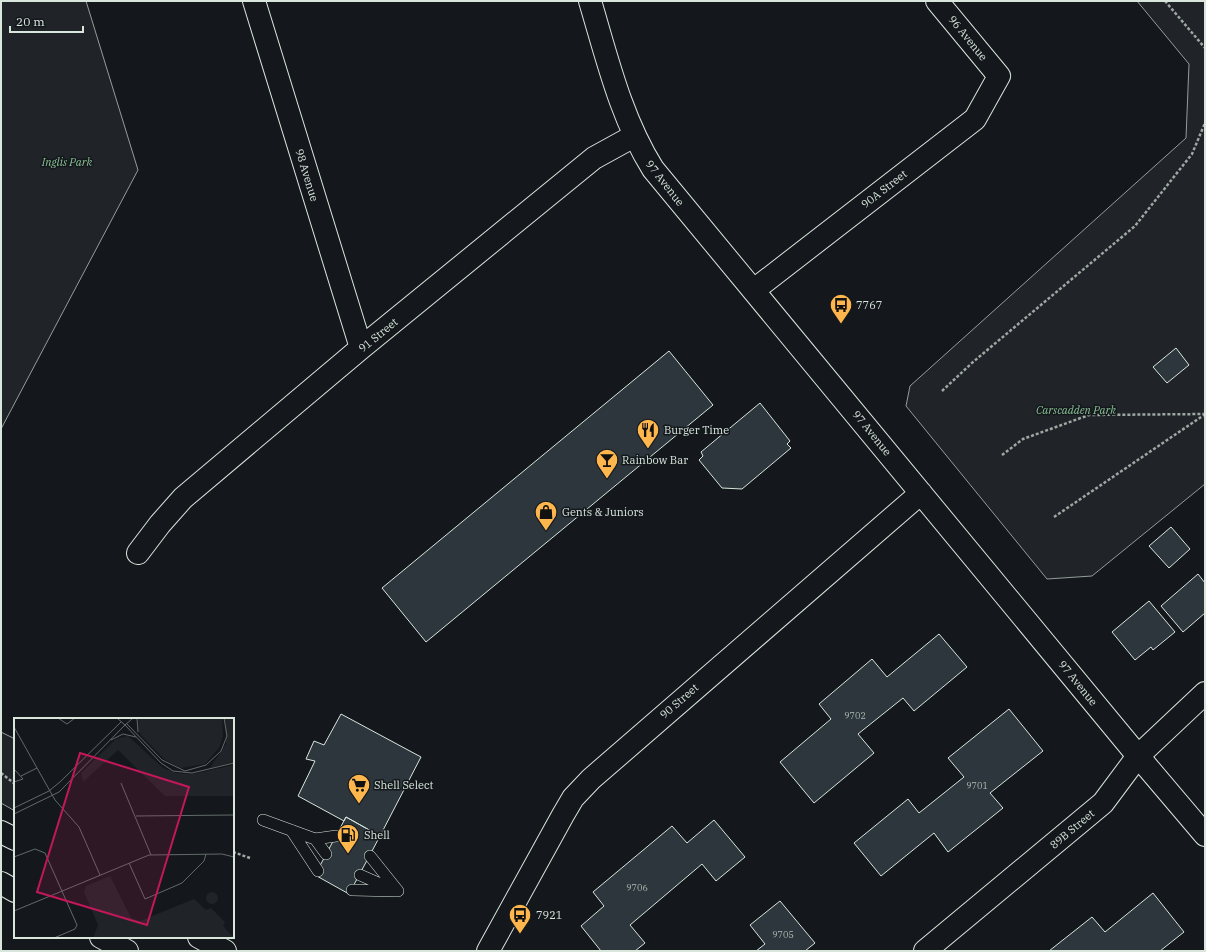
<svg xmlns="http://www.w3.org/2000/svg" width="1206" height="952" font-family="'IBM Plex Serif',serif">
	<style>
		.green { fill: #202428; stroke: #939e99 }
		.building { fill: #2c363c; stroke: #d8e6dc }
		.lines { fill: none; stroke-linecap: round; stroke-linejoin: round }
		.lane-casing { stroke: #d8e6dc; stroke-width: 12 }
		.street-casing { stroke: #d8e6dc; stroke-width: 24 }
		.secondary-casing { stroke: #d8e6dc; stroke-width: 24 }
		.path { stroke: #9da8a2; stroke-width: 2.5; stroke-dasharray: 3 2; stroke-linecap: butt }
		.lane { stroke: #14181c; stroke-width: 11 }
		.street { stroke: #14181c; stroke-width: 22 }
		.secondary { stroke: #14181c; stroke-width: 22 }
		.labels { text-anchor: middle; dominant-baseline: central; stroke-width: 3; stroke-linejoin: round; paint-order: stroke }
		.number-label { font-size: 9px; fill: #adbab4 }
		.street-label { font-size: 11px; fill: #d8e6dc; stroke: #14181c }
		.park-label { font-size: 11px; font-style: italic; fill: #8ac095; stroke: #14181c }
		.poi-label { font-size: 11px; fill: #d8e6dc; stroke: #14181c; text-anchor: start }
		.inset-road { fill: none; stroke: #626a69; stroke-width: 1 }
		.view { fill: #c2185b; fill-opacity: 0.15; stroke: #c2185b; stroke-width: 2 }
		.inset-edge { fill: none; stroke: #d8e6dc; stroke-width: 2 }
	</style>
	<rect width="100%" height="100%" fill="#14181c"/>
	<!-- green -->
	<path class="green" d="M1,1H86L138,170L1,429Z
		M1137,1H1205V484L1092,576L1047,579L906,406L910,386L1186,138L1189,64Z
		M1,732L15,739V811L1,803Z"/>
	<!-- building -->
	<path class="building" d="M1176,348L1189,365L1167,383L1153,367Z
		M669,351L713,405L426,642L382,588Z
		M760,403L790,441L787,444L791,448L742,489L722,488L699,460L703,456L701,452Z
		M1171,527L1190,549L1169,568L1149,546Z
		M1198,574L1205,583V613L1183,632L1161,606Z
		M1149,601L1175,632L1153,650L1151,647L1135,660L1112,632Z
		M939,634L967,667L914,711L903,698L858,734L874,753L814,803L780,762L831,719L819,704L872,659L887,677Z
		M1009,709L1043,751L990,793L1003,808L948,852L934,833L881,876L854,843L908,799L919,813L964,777L948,758Z
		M341,714L421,757L380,836L346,817L344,821L298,796L315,761L306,759L314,741L324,745Z
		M346,817L380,836L349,894L315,875Z
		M714,820L745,857L716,881L702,864L630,925L645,943L635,951H601L581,926L604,906L593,892L672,826L687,843Z
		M1153,893L1184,932L1160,951H1049L1092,917L1105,932Z
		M780,901L815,943L805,951H756L765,944L750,925Z"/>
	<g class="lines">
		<!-- lane casing -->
		<g class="lane-casing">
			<path id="lane" d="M263,820L315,839L336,836
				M291,830L318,871
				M315,839L326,854
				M370,856L398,891
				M360,875L392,889
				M352,890L398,891"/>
		</g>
		<!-- street casing -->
		<g class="street-casing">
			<path id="street" d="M254,1L361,348
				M754,290L975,119L999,76L937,1
				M138,553L160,524L183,498L361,348L594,158L634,136
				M925,951L1103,803L1138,756L1205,693"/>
		</g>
		<!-- secondary casing -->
		<g class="secondary-casing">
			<path id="secondary" d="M590,1C607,58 621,118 653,169L1138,756L1205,835
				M1,832L15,839
				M1,883L15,891
				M101,937L127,951
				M199,937L225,951
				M488,951L563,815L573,798L591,779L921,493"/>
		</g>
		<!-- path -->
		<path class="path" d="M1165,1L1205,48
			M942,391L973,362L1135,226L1192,154L1205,123
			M1002,455L1023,439L1089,415L1205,414
			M1054,517L1204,415
			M1,773L15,784
			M233,852L250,858"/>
		<!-- lane -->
		<use href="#lane" class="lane"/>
		<!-- street -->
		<use href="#street" class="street"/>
		<!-- secondary -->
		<use href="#secondary" class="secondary"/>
	</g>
	<!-- icons -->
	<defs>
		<g id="bus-pin" transform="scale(1.15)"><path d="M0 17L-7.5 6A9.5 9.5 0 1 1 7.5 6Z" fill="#ffb74d" stroke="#14181c"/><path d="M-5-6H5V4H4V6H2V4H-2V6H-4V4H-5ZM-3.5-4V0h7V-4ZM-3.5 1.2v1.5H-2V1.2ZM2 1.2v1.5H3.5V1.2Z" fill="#111"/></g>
		<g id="restaurant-pin" transform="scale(1.15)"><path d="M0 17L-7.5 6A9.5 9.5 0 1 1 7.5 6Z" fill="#ffb74d" stroke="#14181c"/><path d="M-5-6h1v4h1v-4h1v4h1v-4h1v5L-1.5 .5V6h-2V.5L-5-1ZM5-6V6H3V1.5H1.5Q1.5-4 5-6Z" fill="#111"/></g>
		<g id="bar-pin" transform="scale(1.15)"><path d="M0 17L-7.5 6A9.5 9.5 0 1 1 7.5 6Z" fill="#ffb74d" stroke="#14181c"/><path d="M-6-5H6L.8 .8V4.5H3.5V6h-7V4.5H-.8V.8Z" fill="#111"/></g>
		<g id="shop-pin" transform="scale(1.15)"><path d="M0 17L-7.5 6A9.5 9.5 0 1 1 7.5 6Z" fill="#ffb74d" stroke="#14181c"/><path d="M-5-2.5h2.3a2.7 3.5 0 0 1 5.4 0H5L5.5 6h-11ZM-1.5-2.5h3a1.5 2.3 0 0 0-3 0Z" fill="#111"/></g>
		<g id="supermarket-pin" transform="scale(1.15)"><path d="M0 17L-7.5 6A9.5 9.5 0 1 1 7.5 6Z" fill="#ffb74d" stroke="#14181c"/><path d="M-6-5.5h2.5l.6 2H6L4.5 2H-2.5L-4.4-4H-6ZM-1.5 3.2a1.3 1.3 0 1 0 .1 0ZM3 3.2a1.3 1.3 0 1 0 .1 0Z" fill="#111"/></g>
		<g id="fuel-pin" transform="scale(1.15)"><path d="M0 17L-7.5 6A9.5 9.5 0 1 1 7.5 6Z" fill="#ffb74d" stroke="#14181c"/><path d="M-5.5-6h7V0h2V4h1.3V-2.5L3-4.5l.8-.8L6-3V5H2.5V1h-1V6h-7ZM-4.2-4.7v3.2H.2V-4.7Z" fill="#111"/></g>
	</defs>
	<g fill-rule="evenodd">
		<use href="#bus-pin" x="841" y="305"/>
		<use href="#restaurant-pin" x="648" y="430"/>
		<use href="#bar-pin" x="607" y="460"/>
		<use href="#shop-pin" x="546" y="512"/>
		<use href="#supermarket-pin" x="359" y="785"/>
		<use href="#fuel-pin" x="348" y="835"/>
		<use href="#bus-pin" x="520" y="915"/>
	</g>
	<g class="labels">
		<!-- number labels -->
		<g class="number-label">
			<text x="855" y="715">9702</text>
			<text x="977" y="785">9701</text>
			<text x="637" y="887">9706</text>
			<text x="783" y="934">9705</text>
		</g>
		<!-- street labels -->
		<g class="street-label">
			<text transform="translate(968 38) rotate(51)">96 Avenue</text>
			<text transform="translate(307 175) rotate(73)">98 Avenue</text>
			<text transform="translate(665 183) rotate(52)">97 Avenue</text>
			<text transform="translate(884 189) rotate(-38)">90A Street</text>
			<text transform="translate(378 335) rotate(-39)">91 Street</text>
			<text transform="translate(872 433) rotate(51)">97 Avenue</text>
			<text transform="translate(1078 683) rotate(51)">97 Avenue</text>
			<text transform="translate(679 701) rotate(-41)">90 Street</text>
			<text transform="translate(1072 829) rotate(-40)">89B Street</text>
		</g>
		<!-- park labels -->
		<g class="park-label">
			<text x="67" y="162">Inglis Park</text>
			<text x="1076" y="410">Carscadden Park</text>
		</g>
		<!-- poi labels -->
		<g class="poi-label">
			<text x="856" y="305">7767</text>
			<text x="664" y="430">Burger Time</text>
			<text x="622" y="460">Rainbow Bar</text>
			<text x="562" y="512">Gents &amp; Juniors</text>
			<text x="374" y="785">Shell Select</text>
			<text x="364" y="835">Shell</text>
			<text x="536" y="915">7921</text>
		</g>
	</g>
	<!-- overview -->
	<g transform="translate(14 718)">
		<rect width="220" height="220" fill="#14181c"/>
		<path d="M125,0H208L209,19L205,30L191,46L166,50L150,41L127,17L124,12ZM211,0H220V44L196,50L212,26ZM114,18L149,50L162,55L179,56L220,47V78H151L104,32L69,64L67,55L102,21ZM96,158L117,200L126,203L180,181L192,192L197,190L211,204L209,208L220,220H79L84,207L70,174L72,168ZM192 180a6 6 0 1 1 12 0a6 6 0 1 1-12 0Z" fill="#202428"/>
		<path class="inset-road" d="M44,0L53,6L61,0M119,0L111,7L147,45L159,53L178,55L220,45M123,0L124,14M113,6L148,42L171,53L192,47L207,33L213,18L210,0M0,9L41,82L65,109L86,157M97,22L109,16L122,19M0,51L9,61L0,64M7,58L23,50M107,65L137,137M0,90L35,73L47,63L107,4M0,96L45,74L111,7L103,0M122,98L220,97M0,139L21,131L31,135L63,207L61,211L40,220M115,145L131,181L168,165L190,143L192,136M0,193L135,137L208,136L220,139"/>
		<path class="view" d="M66,35L175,69L133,207L23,174Z"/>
		<rect width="220" height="220" class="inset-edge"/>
	</g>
	<!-- border -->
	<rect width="1206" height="952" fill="none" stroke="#d8e6dc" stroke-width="4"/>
	<!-- scale -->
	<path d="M10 26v6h73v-6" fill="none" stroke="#d8e6dc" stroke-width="2"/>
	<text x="16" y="26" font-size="12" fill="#d8e6dc" stroke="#14181c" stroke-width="3" paint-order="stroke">20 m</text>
</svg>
